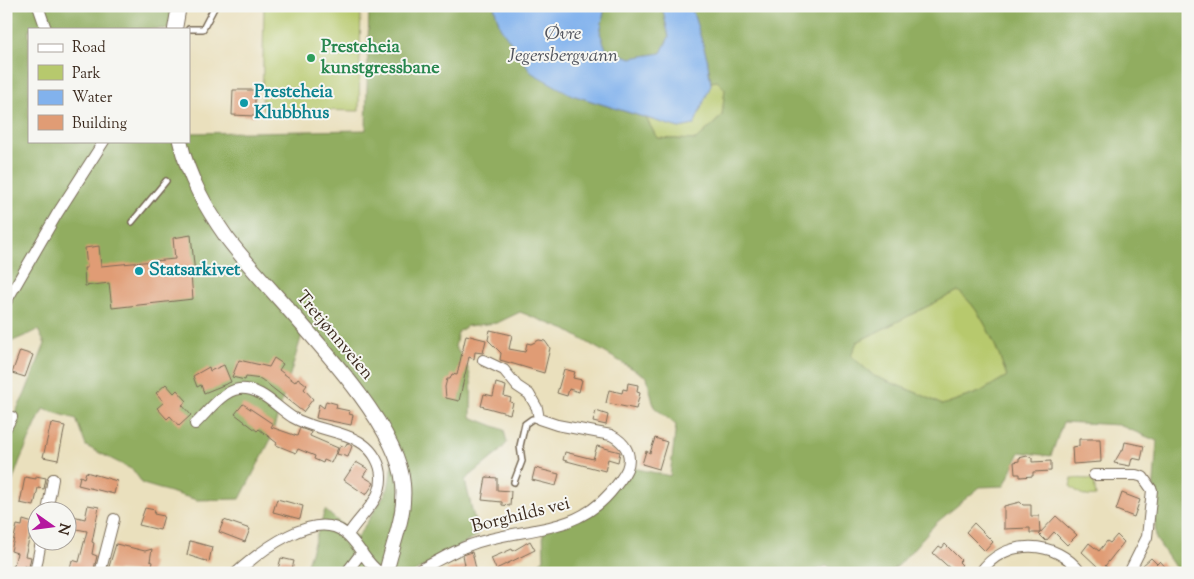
<svg xmlns="http://www.w3.org/2000/svg" width="1194" height="579" font-family="'Sorts Mill Goudy',serif">
	<style>
		.green { fill: #b7c96d; stroke: #797a46 }
		.forest { fill: #91ad60; stroke: #666c3f; fill-rule: evenodd }
		.water { fill: #82b2ed; stroke: #5e6e86 }
		.building { fill: #e09c75 }
		.lines { fill: none; stroke-linecap: round; stroke-linejoin: round }
		.service-casing { stroke: #786a56; stroke-width: 8 }
		.minor-casing { stroke: #786a56; stroke-width: 12 }
		.tertiary-casing { stroke: #786a56; stroke-width: 16 }
		.service { stroke: #fff; stroke-width: 5 }
		.minor { stroke: #fff; stroke-width: 10 }
		.tertiary { stroke: #fff; stroke-width: 14 }
		.leisure-dot { fill: #2e9e5b; stroke: #f6f6f2; stroke-width: 2 }
		.culture-dot { fill: #0f9aa8; stroke: #f6f6f2; stroke-width: 2 }
		.labels { text-anchor: middle; dominant-baseline: central; stroke-width: 4; stroke-linejoin: round; paint-order: stroke }
		.leisure-label { font-size: 18px; font-weight: bold; fill: #27864d; stroke: #f6f6f2; text-anchor: start }
		.culture-label { font-size: 18px; font-weight: bold; fill: #0d838f; stroke: #f6f6f2; text-anchor: start }
		.street-label { font-size: 18px; fill: #3b2a1e; stroke: #f6f6f2 }
		.water-label { font-size: 19px; font-style: italic; fill: #50535c; stroke: #f6f6f2 }
	</style>
	<rect width="100%" height="100%" fill="#f6f6f2"/>
	<filter id="ink" filterUnits="userSpaceOnUse"><feTurbulence type="fractalNoise" baseFrequency=".02" numOctaves="2"/><feDisplacementMap in="SourceGraphic" scale="10" xChannelSelector="R" yChannelSelector="G"/><feConvolveMatrix kernelMatrix="1 2 1 2 8 2 1 2 1" color-interpolation-filters="sRGB"/></filter>
	<filter id="wash" filterUnits="userSpaceOnUse"><feTurbulence type="fractalNoise" baseFrequency=".0096" numOctaves="4" result="noise"/><feDisplacementMap in="SourceGraphic" scale="20" xChannelSelector="R" yChannelSelector="G"/><feGaussianBlur stdDeviation="1.12" result="paint"/><feColorMatrix in="noise" values="0 0 0 0 0 0 0 0 0 0 0 0 0 0 0 0 0 1.4 0 .05"/><feComposite in="paint" operator="in"/></filter>
	<g filter="url(#wash)">
		<rect width="100%" height="100%" fill="#eae0bd"/>
		<!-- green -->
		<path class="green" d="M264,6H361L359,111L262,109Z
			M717,81L725,88L722,116L696,140L657,138L646,118L679,128L694,125L711,82Z
			M958,291C983,310 996,347 1007,376L980,392L942,405L922,395L874,376L851,356L857,342Z
			M1072,478L1090,479L1094,482L1096,496C1084,498 1079,493 1070,486Z"/>
		<!-- forest -->
		<path class="forest" d="M6,6H185L181,29H29V141H189V133L366,130L369,6H494L500,27L572,95L646,118L657,138L696,140L722,116L725,89L717,81L711,82L707,58L691,6H1188V573H1179L1156,539L1153,495L1157,441L1119,425L1063,422L1051,456L1020,452L1004,486L980,487L936,523L899,565L888,573H845L826,566L810,573H526L544,559L543,532L594,506L628,467L670,476L676,425L654,407L647,377L566,330L520,312L497,323L467,326L458,332L455,347C476,375 471,383 471,417L504,430L507,443L497,454L465,480L478,535L413,573H304L325,510L357,538L388,489L395,448L304,328L270,441L240,499L197,500L143,484L133,470L86,446L76,419L43,409L20,460L6,499V430L24,396L45,344L38,330L6,344ZM958,291C983,310 996,347 1007,376L980,392L942,405L922,395L874,376L851,356L857,342Z
			M605,6H662L669,37L661,53L631,58L606,49L600,33Z"/>
		<!-- water -->
		<path class="water" d="M494,6H605L600,33L606,49L631,58L661,53L669,37L662,6H691L707,58L711,85L694,125L679,128L572,95L532,73L500,27Z"/>
		<g id="blocks">
			<!-- building -->
			<path class="building" d="M233,90H255V116L232,115Z
				M191,235L195,274H191L193,299L112,308L109,283L85,286L84,268H87L85,248L99,246L101,266L175,259L173,238Z
				M490,330L512,335L509,349L525,352L527,343L531,344L539,340L545,341L550,348L544,373L500,360L501,353L488,340Z
				M466,335L486,340L483,353L475,352L474,359L469,357L459,401L446,398L445,387L447,379H450L452,374L457,375Z
				M20,351L33,355L25,377L12,373Z
				M274,358L283,364L279,370L295,382L298,378L307,385L304,389L313,399L303,412L261,379L246,377L245,380L232,377L239,360L269,367Z
				M224,365L231,382L204,393L201,385L197,387L193,376L209,367L210,371Z
				M564,369L575,372L573,378L582,380L579,392L569,389L567,396L557,393Z
				M496,383L506,386L504,396L511,398L510,402L513,403L510,414L481,406L484,394L493,396Z
				M628,383L638,385L637,392L640,393L636,409L606,403L609,390L622,393L623,389L627,390Z
				M166,384L174,393L177,390L187,401L182,405L191,415L179,426L170,416L167,419L157,408L164,402L156,393Z
				M326,401L337,404L336,408L350,411L349,414L353,415L351,425L316,418L319,404L324,408Z
				M243,404L273,424L271,427L297,436L300,428L311,432L310,436L338,448L331,463L324,460L323,463L314,459L315,456L298,449L296,453L276,445L277,443L259,429L257,431L235,414Z
				M596,411L608,415L606,425L593,422Z
				M51,423L65,426L58,460L43,457Z
				M655,438L667,442L659,469L642,464L646,451L650,453Z
				M1079,439H1100L1101,462L1073,464L1072,447L1079,446Z
				M1125,442L1144,446L1141,460L1132,458L1130,466L1114,463L1121,451H1123Z
				M347,443L352,446L348,457L337,454L340,445L345,447Z
				M597,446L620,452L618,462L608,459L605,471L563,460L565,452L593,459Z
				M1027,456L1032,458V462L1051,461V471L1033,472V476L1020,477V474H1015L1014,462L1019,461V458Z
				M356,462L368,469L363,476L374,483L366,495L344,480Z
				M535,468L559,474L556,486L532,480Z
				M86,472L117,481L114,494L78,485L80,476L84,478Z
				M36,476L46,478L44,489L38,488L34,506L20,503L25,477L36,479Z
				M486,477L497,478V490L511,491L510,506L502,505V502L482,500Z
				M1122,493L1140,500L1134,517L1116,510Z
				M277,499L303,506L300,519L273,512Z
				M1020,502L1023,505H1031V516H1039L1040,533H1030V528L1004,529V506Z
				M88,505L99,507L92,542L94,543L92,554L97,556L93,573H69L72,560L79,562L87,531L71,528L73,516L85,519Z
				M145,508L155,510L154,514L164,516L160,530L139,525Z
				M1056,516L1077,535L1067,545L1054,532L1046,541L1039,534Z
				M23,520L33,523L25,556L31,557L29,567L24,566L22,573H6L14,565L17,553L11,551L17,525L22,526Z
				M224,520L250,529L245,542L219,532Z
				M974,523L993,542L985,551L966,532Z
				M1117,535L1124,542L1105,566L1107,567L1102,573H1092L1097,566L1082,552L1089,543L1099,551L1107,541L1110,543Z
				M190,541L212,547L209,562L187,555Z
				M530,541L535,550L496,569L491,558L512,549L513,551Z
				M116,544L145,551L152,549L150,561L153,562L151,573L108,570Z
				M945,544L961,560L959,562L962,565L954,572L933,553L939,546L942,548Z
				M472,552L477,573H447V570L465,565L463,555Z
				M281,558L294,561L291,573H277Z
				M1151,558L1157,564L1160,561L1171,573H1148L1142,566Z"/>
		</g>
	</g>
	<g filter="url(#ink)">
		<use href="#blocks" fill-opacity="0" stroke="#786a56" stroke-width="1"/>
		<g class="lines">
			<!-- service casing -->
			<g class="service-casing">
				<path id="service" d="M189,29H203L215,6
					M132,222L166,181
					M514,482L522,461L520,446L525,424L532,419H539"/>
			</g>
			<!-- minor casing -->
			<g class="minor-casing">
				<path id="minor" d="M38,6L46,29
					M6,302L57,214L104,141
					M195,424C207,413 222,391 239,389C261,387 276,407 292,417C314,430 343,430 363,444C373,451 381,464 381,477C382,501 359,516 348,535
					M6,428L12,417
					M1094,475H1136L1143,477L1152,490L1147,537L1129,573
					M47,512L53,479
					M35,573L41,542
					M100,573L114,519
					M236,573C259,552 315,508 345,533C360,545 365,563 381,573
					M346,573L362,552
					M412,573C432,565 450,552 470,545C519,526 572,537 610,493C616,486 623,478 627,469C633,453 624,442 611,435L557,425L539,419L537,408L529,394L517,386L504,370L483,360
					M980,573C1004,537 1057,539 1081,573"/>
			</g>
			<!-- tertiary casing -->
			<g class="tertiary-casing">
				<path id="tertiary" d="M175,29L179,6
					M180,141C188,177 206,208 227,238C271,297 398,413 403,484C406,516 393,542 386,573"/>
			</g>
			<!-- service -->
			<use href="#service" class="service"/>
			<!-- minor -->
			<use href="#minor" class="minor"/>
			<!-- tertiary -->
			<use href="#tertiary" class="tertiary"/>
		</g>
	</g>
	<!-- markers -->
	<circle class="leisure-dot" cx="311" cy="58" r="5"/>
	<g class="culture-dot">
		<circle cx="244" cy="103" r="5"/>
		<circle cx="139" cy="271" r="5"/>
	</g>
	<g class="labels">
		<!-- leisure labels -->
		<g class="leisure-label">
			<text x="321" y="48">Presteheia<tspan x="321" dy="21">kunstgressbane</tspan></text>
		</g>
		<!-- culture labels -->
		<g class="culture-label">
			<text x="254" y="93">Presteheia<tspan x="254" dy="21">Klubbhus</tspan></text>
			<text x="149" y="271">Statsarkivet</text>
		</g>
		<!-- street labels -->
		<g class="street-label">
			<text transform="translate(334 336) rotate(50)">Tretjønnveien</text>
			<text transform="translate(521 516) rotate(-14)">Borghilds vei</text>
		</g>
		<!-- water labels -->
		<g class="water-label">
			<text x="563" y="34">Øvre<tspan x="563" dy="22">Jegersbergvann</tspan></text>
		</g>
	</g>
	<!-- margin -->
	<rect width="1194" height="579" fill="none" stroke="#f6f6f2" stroke-width="25"/>
	<!-- legend -->
	<rect x="28" y="28" width="162" height="115" fill="#f6f6f2" stroke="#aba49d"/>
	<rect x="38" y="44" width="25" height="8" fill="#ffffff" stroke="#aba49d"/>
	<text x="72" y="52" font-size="15" fill="#3b2a1e">Road</text>
	<rect x="38" y="65" width="25" height="15" fill="#b7c96d" stroke="#aba49d"/>
	<text x="72" y="78" font-size="15" fill="#3b2a1e">Park</text>
	<rect x="38" y="90" width="25" height="15" fill="#82b2ed" stroke="#aba49d"/>
	<text x="72" y="102" font-size="15" fill="#3b2a1e">Water</text>
	<rect x="38" y="115" width="25" height="15" fill="#e09c75" stroke="#aba49d"/>
	<text x="72" y="128" font-size="15" fill="#3b2a1e">Building</text>
	<!-- north arrow -->
	<g transform="translate(52 526) rotate(104)"><circle r="24" fill="#f6f6f2" stroke="#aba49d"/>
	<path d="M0-4L9 19L0 12L-9 19Z" fill="#b5179e"/>
	<text y="-8" font-size="14" font-weight="bold" text-anchor="middle" fill="#3b2a1e">N</text>
	</g>
</svg>
